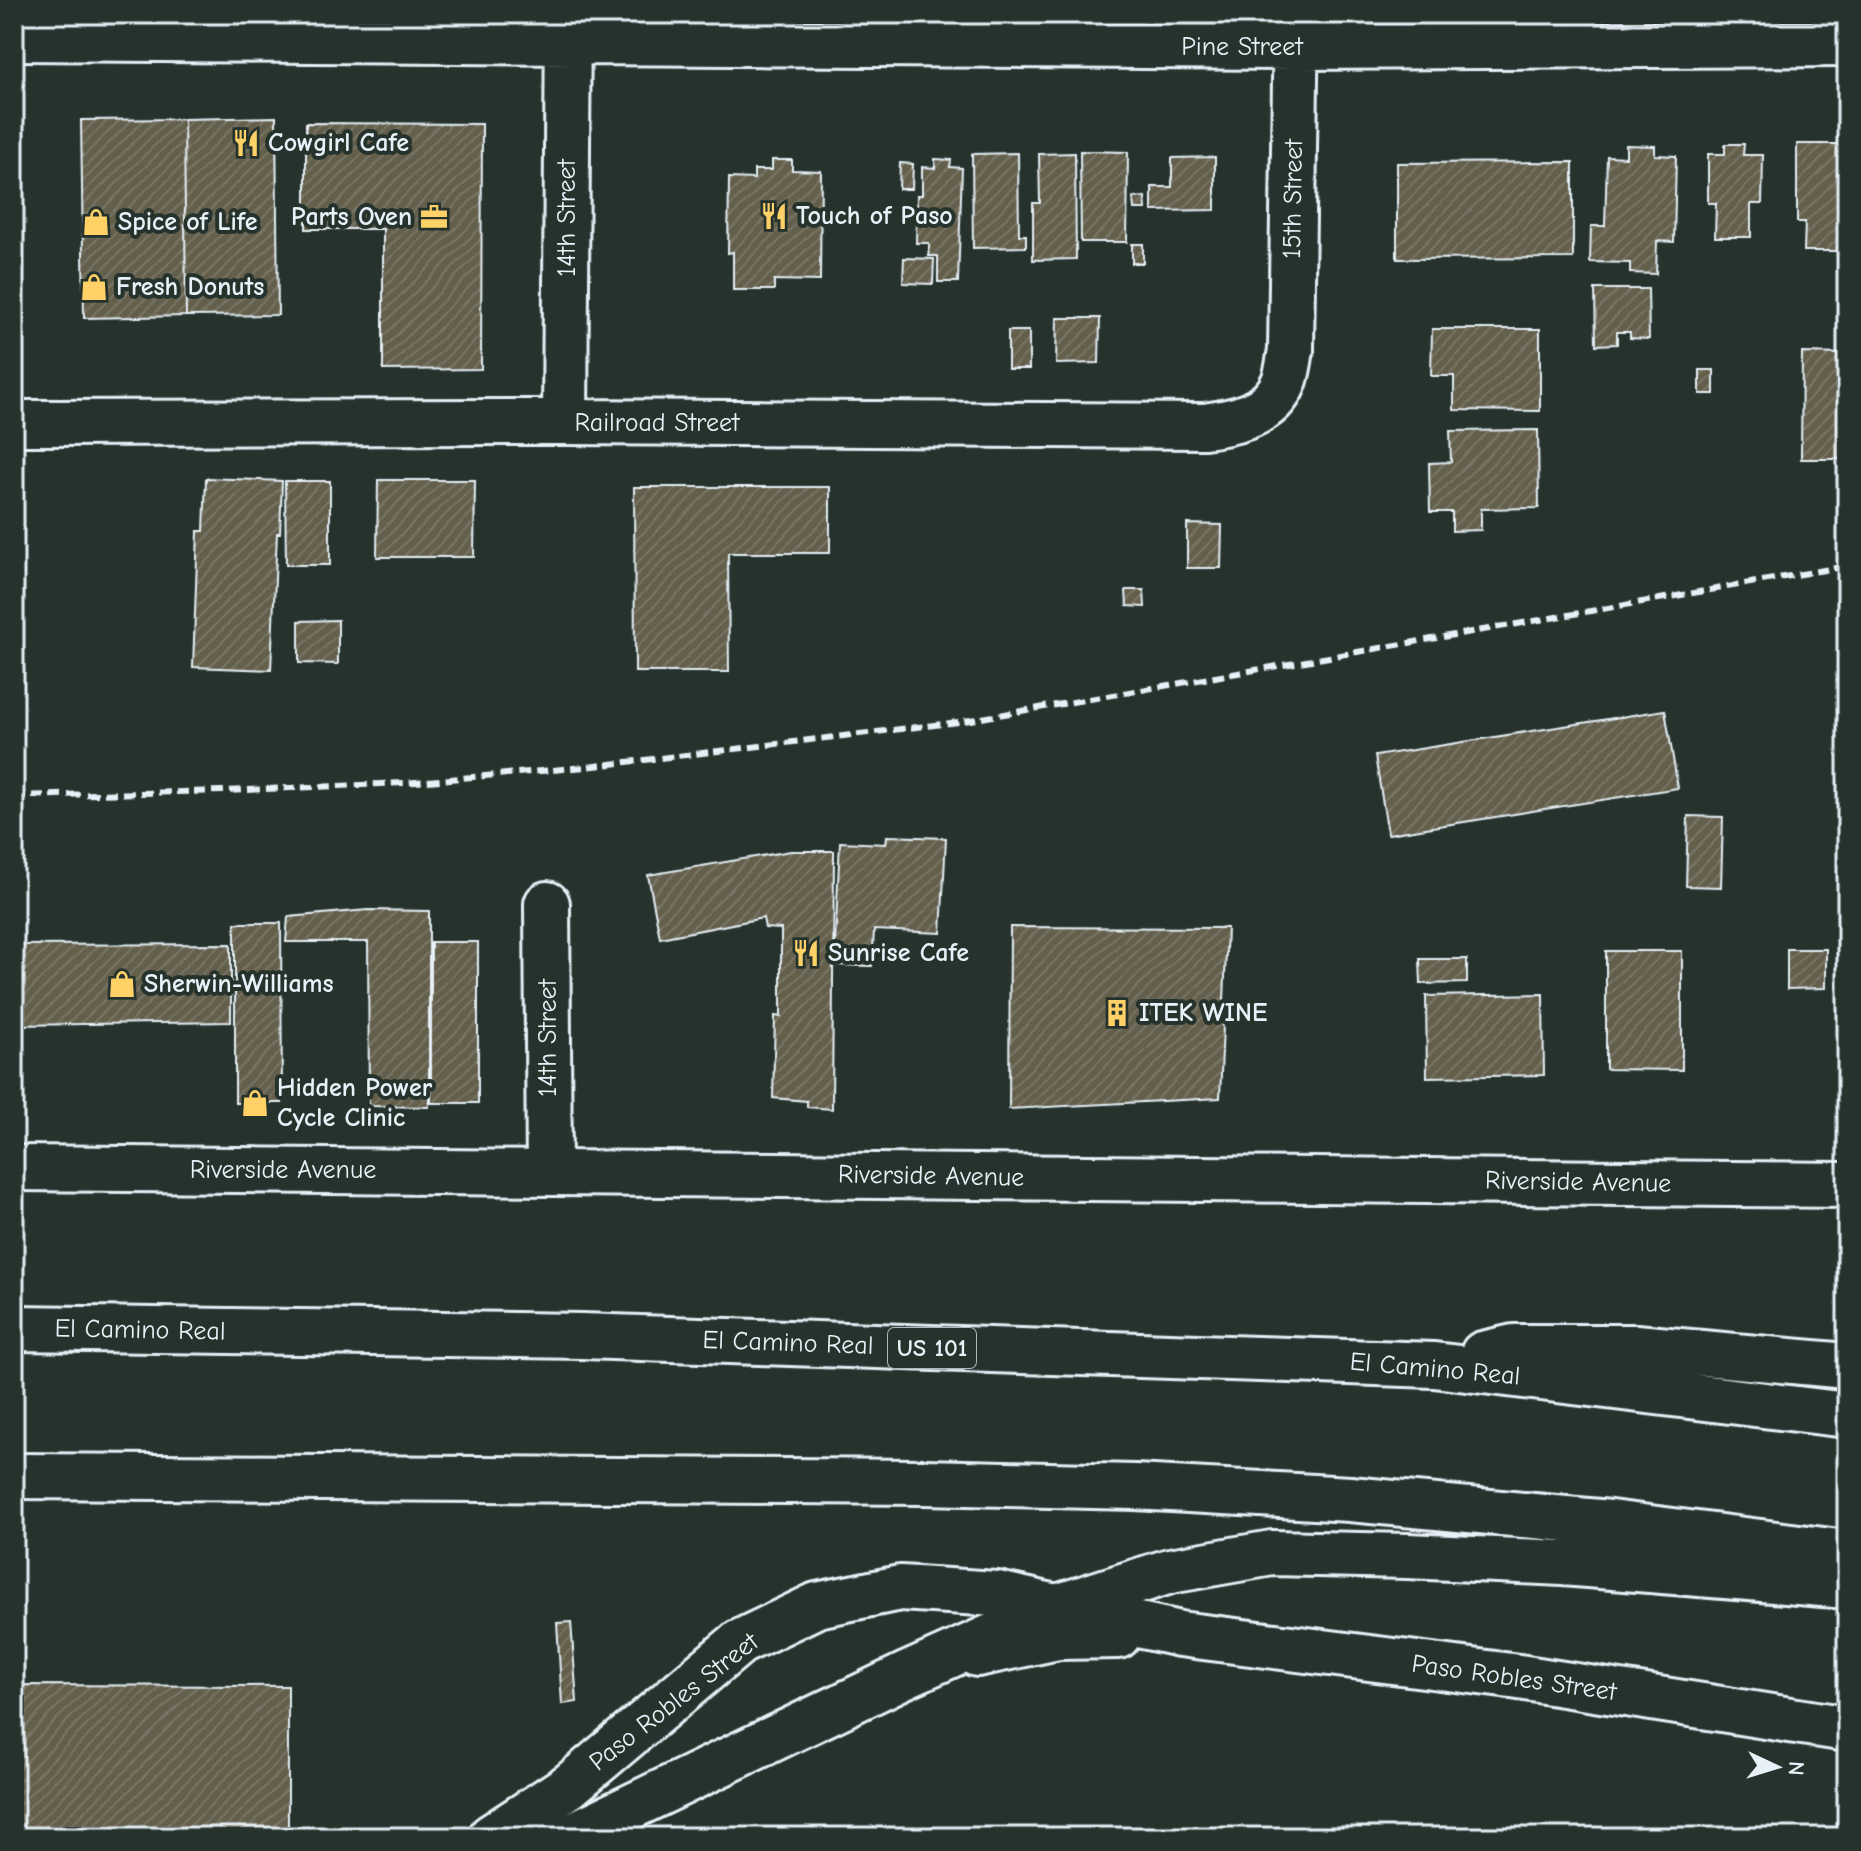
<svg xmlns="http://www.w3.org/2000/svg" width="1861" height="1851" font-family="'Comic Neue',sans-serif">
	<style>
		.building { fill: url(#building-hatch); stroke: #e8f1f8; stroke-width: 2 }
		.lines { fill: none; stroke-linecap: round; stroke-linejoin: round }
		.minor-casing { stroke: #e8f1f8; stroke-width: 50 }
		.major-casing { stroke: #e8f1f8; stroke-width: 50 }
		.highway-casing { stroke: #e8f1f8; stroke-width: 50 }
		.minor { stroke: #26332d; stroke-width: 44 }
		.major { stroke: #26332d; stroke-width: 44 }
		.highway { stroke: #26332d; stroke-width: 44 }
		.rail { stroke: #e8f1f8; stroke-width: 6; stroke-dasharray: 12 6; stroke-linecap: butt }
		.labels { text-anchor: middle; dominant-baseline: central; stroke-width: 8; stroke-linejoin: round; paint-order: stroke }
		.shield { fill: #26332d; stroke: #aeb8bb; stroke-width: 2 }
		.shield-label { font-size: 24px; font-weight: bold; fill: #e8f1f8 }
		.street-label { font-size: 26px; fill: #e8f1f8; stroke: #26332d }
		.poi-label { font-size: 26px; font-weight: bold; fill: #e8f1f8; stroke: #26332d; text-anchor: start }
	</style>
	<defs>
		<pattern id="building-hatch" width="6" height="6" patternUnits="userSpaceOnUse" patternTransform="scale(2)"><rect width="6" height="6" fill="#635e4c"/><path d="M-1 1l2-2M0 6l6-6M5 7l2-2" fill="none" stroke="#797667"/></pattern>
	</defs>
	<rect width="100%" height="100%" fill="#26332d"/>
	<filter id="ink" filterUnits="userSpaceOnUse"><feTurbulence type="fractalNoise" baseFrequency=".0125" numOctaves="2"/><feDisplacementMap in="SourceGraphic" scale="16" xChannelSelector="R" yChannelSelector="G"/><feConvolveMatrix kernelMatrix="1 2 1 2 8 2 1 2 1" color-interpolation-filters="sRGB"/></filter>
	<g filter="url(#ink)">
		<!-- building -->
		<path class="building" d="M276,117L278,315L186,316L184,119Z
			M184,119L186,316L84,318L81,120Z
			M306,123L482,124L481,369L383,370V229H306Z
			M1725,144H1744L1743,155H1763L1762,204H1751V237H1715L1716,203H1708V154H1725Z
			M1797,144H1847V251H1804L1805,222H1797Z
			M1626,145L1655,146V155L1676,156L1674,242L1657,241L1656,274L1630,273V263L1590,262L1591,226H1605L1607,156L1626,157Z
			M1080,151L1128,152L1127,242H1081Z
			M1018,153L1019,235H1026V247L973,248L972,154Z
			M1075,153L1076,259L1033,260V203H1040L1039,154Z
			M1215,157V210L1152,211V187H1172V158Z
			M935,159L951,160L950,167L962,168L958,282H938V256H929V243H916L917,195H922V167L935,168Z
			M772,160H792V170L821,171L820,281L774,280V290H733V252L728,253L729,178L754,179V170H772Z
			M1573,162V258L1397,259V163Z
			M900,163L913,164L912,189H899Z
			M1145,197L1146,209H1134L1133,198Z
			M1132,244H1143V263H1132Z
			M904,258L934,259L933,284L903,283Z
			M1595,289H1648L1649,339L1630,338V332H1617V344L1596,345Z
			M1057,318H1100L1099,363L1056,364Z
			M1432,329H1540V411L1454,410V376H1431Z
			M1008,331H1029V369H1008Z
			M1802,353L1847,354V459H1801Z
			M1700,370H1714V394H1700Z
			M1538,430L1539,508L1481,509V530L1452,531V512H1430L1429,463L1451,462L1450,431Z
			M206,478L282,481L280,533H277L271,670L193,667L198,531H204Z
			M378,480H475L474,557H377Z
			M285,481H330V565H286Z
			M634,487H830V553H728L729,672H635Z
			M1187,524L1222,525L1221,568H1187Z
			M1126,590H1144L1145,607L1127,606Z
			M338,620V664L299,663V621Z
			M1665,710L1678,788L1388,834L1375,756Z
			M1688,816L1723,817L1721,887L1686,886Z
			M887,836L946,838L941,933L874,930L872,966L834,965L840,842L886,844Z
			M1845,836H1847V1100H1843Z
			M791,851H834L832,1109L807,1107V1101L773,1098L775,1016L781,1017V929L765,928L763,918L660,938L648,875Z
			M368,910L429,911V1107L369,1106L368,942H286L288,917Z
			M235,923H281L282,1103H235Z
			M1010,927L1227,928L1220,1098L1009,1109Z
			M431,942H478V1103H431Z
			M231,944V1022L14,1025V945Z
			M1787,949H1826V988L1787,989Z
			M1606,951H1682V1070L1606,1069Z
			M1420,959H1467V983L1421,984Z
			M1543,994L1544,1075L1427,1077L1426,996Z
			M571,1622L577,1702L562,1704L557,1623Z
			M14,1685L288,1686V1837H14Z"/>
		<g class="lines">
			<!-- minor casing -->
			<g class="minor-casing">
				<path id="minor" d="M14,38L1295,47L1847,44
					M565,422L568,14
					M14,423L565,422L1204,426C1235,422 1271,415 1284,382C1288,372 1289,360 1291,350L1296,14
					M547,904L549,1172
					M977,1654L1058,1637L1118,1636
					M491,1837L569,1786L740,1642L817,1605L900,1588L997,1594L1180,1634L1519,1677L1847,1729"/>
			</g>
			<!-- major casing -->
			<g class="major-casing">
				<path id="major" d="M14,1168L1847,1185
					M568,1837L906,1675L1060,1606"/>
			</g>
			<!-- highway casing -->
			<g class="highway-casing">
				<path id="highway" d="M14,1328L582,1336L1434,1365L1847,1415
					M1483,1354L1514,1347H1636L1847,1366
					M14,1476L924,1482L1135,1487L1350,1499L1610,1523L1847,1553
					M1060,1606L1170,1571L1272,1553L1407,1556L1563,1563L1847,1586"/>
			</g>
			<!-- minor -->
			<use href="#minor" class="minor"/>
			<!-- major -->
			<use href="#major" class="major"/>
			<!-- highway -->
			<use href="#highway" class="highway"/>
			<!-- rail -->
			<path class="rail" d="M14,796L223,791L405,783L586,767L959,722L1847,566"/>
		</g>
	</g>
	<!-- icons -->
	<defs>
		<g id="restaurant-bare" transform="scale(2.16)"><path d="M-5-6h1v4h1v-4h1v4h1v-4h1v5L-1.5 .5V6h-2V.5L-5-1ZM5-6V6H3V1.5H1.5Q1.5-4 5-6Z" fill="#ffd166" stroke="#26332d" stroke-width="2.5" paint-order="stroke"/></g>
		<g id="office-bare" transform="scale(2.16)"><path d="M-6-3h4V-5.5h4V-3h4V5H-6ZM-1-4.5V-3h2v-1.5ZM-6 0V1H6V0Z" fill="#ffd166" stroke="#26332d" stroke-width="2.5" paint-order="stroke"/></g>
		<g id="shop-bare" transform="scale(2.16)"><path d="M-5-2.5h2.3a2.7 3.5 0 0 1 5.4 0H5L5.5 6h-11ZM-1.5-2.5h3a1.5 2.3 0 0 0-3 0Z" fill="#ffd166" stroke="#26332d" stroke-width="2.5" paint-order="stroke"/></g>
		<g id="building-bare" transform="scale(2.16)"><path d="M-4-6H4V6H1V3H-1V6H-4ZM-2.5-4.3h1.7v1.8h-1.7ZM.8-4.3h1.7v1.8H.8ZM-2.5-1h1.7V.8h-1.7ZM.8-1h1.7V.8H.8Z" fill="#ffd166" stroke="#26332d" stroke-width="2.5" paint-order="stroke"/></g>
	</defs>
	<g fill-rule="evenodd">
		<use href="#restaurant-bare" x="246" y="143"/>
		<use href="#restaurant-bare" x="774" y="216"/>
		<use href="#office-bare" x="434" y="217"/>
		<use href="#shop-bare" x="96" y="222"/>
		<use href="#shop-bare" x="94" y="287"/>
		<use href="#restaurant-bare" x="806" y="953"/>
		<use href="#shop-bare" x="122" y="984"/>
		<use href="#building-bare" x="1117" y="1013"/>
		<use href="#shop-bare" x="255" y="1103"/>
	</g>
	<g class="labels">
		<!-- shield labels -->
		<rect class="shield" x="888" y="1328" width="88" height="40" rx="6"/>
		<g class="shield-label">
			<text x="932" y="1348">US 101</text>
		</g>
		<!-- street labels -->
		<g class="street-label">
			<text x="1242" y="47">Pine Street</text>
			<text transform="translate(1293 199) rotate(-89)">15th Street</text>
			<text transform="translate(567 218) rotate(-90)">14th Street</text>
			<text x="657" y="423">Railroad Street</text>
			<text transform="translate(548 1038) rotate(-90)">14th Street</text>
			<text x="283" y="1170">Riverside Avenue</text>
			<text transform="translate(931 1176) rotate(1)">Riverside Avenue</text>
			<text transform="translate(1578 1182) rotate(1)">Riverside Avenue</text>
			<text transform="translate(140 1330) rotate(1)">El Camino Real</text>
			<text transform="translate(788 1343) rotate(2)">El Camino Real</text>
			<text transform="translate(1435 1369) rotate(5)">El Camino Real</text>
			<text transform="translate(1514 1678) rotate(8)">Paso Robles Street</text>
			<text transform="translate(674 1702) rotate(-38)">Paso Robles Street</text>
		</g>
		<!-- poi labels -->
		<g class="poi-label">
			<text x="268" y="143">Cowgirl Cafe</text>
			<text x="796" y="216">Touch of Paso</text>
			<text x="412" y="217" text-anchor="end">Parts Oven</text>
			<text x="118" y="222">Spice of Life</text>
			<text x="116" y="287">Fresh Donuts</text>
			<text x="828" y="953">Sunrise Cafe</text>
			<text x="144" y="984">Sherwin-Williams</text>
			<text x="1139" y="1013">ITEK WINE</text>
			<text x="277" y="1088">Hidden Power<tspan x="277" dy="30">Cycle Clinic</tspan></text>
		</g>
	</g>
	<!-- margin -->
	<rect width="1861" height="1851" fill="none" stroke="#26332d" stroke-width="48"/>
	<rect x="24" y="24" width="1813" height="1803" fill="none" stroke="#e8f1f8" stroke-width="3" filter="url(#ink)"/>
	<!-- north arrow -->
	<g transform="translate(1777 1767) rotate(94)" stroke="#26332d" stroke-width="6" paint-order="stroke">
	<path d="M0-6L14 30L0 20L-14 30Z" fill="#e8f1f8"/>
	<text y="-12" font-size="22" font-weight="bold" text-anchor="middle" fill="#e8f1f8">N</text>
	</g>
</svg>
